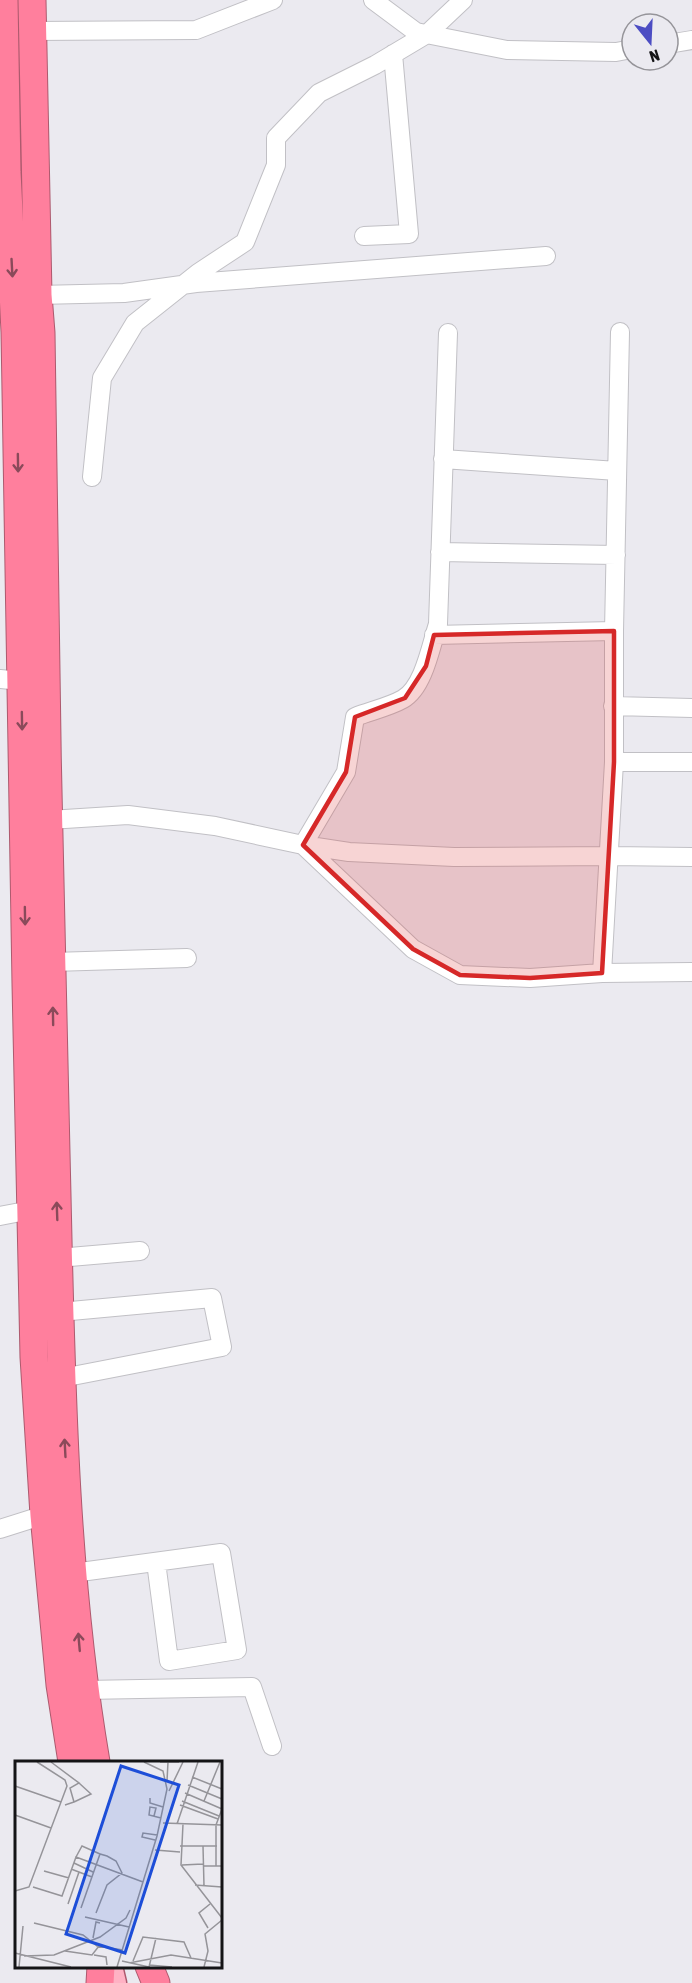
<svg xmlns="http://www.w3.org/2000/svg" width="692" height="1983" font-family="'Asap Condensed',sans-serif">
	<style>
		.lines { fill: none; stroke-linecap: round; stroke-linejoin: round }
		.minor-casing { stroke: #c1c0c5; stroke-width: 20 }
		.major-casing { stroke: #ad5a6e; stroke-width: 25 }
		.highway-casing { stroke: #ad5a6e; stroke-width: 29 }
		.minor { stroke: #fff; stroke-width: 18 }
		.major { stroke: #ffb2c4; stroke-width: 22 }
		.highway { stroke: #ff7f9d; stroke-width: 27 }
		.oneway { stroke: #8a4a5a }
		.marked { fill: #d62828; fill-opacity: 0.2; stroke: #d62828; stroke-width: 4.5; stroke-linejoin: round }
		.inset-road { fill: none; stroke: #959499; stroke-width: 1.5 }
		.view { fill: #1d4ed8; fill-opacity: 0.15; stroke: #1d4ed8; stroke-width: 3 }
		.inset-edge { fill: none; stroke: #141416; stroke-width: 3 }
	</style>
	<rect width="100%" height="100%" fill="#ebeaf0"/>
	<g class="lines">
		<!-- minor casing -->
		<g class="minor-casing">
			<path id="minor" d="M373,0L416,32L507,50L616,52L632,49
				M31,31L196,30L273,0
				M668,44L692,40
				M364,236L409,234L393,54
				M38,295L124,293L196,283L546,256
				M448,333L438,624C431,645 424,687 403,699C389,707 370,711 355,717L346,772L303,845L413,949L460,975L530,978L602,973L614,762V631L620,332
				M443,459L617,471
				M92,477L102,378L135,323L198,273L245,242L276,165V138L319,93L375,65L427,34L463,0
				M440,552L616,555
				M434,635L614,631
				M0,679L21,681
				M613,706L692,708
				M614,762H692
				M49,820L128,815L215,826L303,845L349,852L454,857L610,856L692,857
				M52,962L187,958
				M602,973L692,972
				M0,1216L31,1210
				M58,1258L140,1251
				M60,1312L212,1298L222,1347L62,1378
				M0,1529L44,1515
				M73,1573L221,1553L237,1650L169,1661L156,1562
				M84,1690L252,1687L272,1746"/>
		</g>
		<!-- major casing -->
		<g class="major-casing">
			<path id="major" d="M111,1966L115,1983"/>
		</g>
		<!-- highway casing -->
		<g class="highway-casing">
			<path id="highway" d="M4,0L7,172L15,332L26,984L34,1357L44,1515L60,1685L72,1762
				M32,0L38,295L41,333C44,606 49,880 56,1153C61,1356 62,1562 96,1762
				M149,1966L156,1983
				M100,1983L101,1966"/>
		</g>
		<!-- minor -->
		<use href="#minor" class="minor"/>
		<!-- major -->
		<use href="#major" class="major"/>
		<!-- highway -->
		<use href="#highway" class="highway"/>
	</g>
	<!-- one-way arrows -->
	<defs><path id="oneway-shaft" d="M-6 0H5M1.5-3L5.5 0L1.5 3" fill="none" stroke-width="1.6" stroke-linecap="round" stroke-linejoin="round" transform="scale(1.5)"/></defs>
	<g class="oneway">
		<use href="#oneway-shaft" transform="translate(12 268) rotate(87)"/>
		<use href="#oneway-shaft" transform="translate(18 463) rotate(89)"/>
		<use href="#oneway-shaft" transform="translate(22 721) rotate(89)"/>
		<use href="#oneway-shaft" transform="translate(25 916) rotate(89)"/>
		<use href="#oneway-shaft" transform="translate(53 1016) rotate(-91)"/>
		<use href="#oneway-shaft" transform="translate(57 1211) rotate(-92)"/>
		<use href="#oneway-shaft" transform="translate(65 1448) rotate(-93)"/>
		<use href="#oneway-shaft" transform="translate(79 1642) rotate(-95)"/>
	</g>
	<!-- marked area -->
	<path class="marked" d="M614,631V762L602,973L530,978L460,975L413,949L303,845L346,772L355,717L405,698L426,666L434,635Z"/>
	<!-- overview -->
	<g transform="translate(15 1761)">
		<rect width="207" height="207" fill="#ebeaf0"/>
		<path class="inset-road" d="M36,1L64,22L55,27L59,41L50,44M145,1H164M177,16L207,28M152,20L153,1M173,24L207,38M0,25L46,41M154,30L168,1M170,32L207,48M135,37V42L148,46M167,40L204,55M189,40L205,1M59,41L76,33L64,22M165,44L203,58M0,54L36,67M139,55L141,47L135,46L134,54L146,57M148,62L207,64M162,63L183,1M168,63L166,104L207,157M140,79L127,76L128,72L142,74M165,85H202M188,85L189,125M140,89L165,91M61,96L67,85L85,93M59,102L78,111M167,104L188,103M188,105H207M201,105V64L207,48M56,108L77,116M29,110L54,117M180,124L207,126M18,126L47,135L61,96L128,121M0,130L14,126L52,25L50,19L22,1M53,143L64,111M66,147L85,93L92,95L101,100L107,112L92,124L81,152M70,156L114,166M19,162L68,174L82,185L108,189M193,167L184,152L195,143M78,177L81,161L85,162M50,190L77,194L84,185M0,192L56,206M79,194L91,196L92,204M9,195L39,194L85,176L111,157L115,149M107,200L134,206M118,200L128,176L169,181L176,197M114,202L156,194L207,202M134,204L157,206M4,206L8,165M102,206L142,75L152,28L148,10L129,1M134,206L141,177M189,206L193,190L190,173L207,159"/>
		<path class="view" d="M106,5L164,24L110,192L51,173Z"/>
		<rect width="207" height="207" class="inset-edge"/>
	</g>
	<!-- north arrow -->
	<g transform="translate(650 42) rotate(162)"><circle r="28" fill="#ebeaf0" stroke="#959499" stroke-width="1.5"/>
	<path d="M0-4.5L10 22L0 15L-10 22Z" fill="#4c4dc3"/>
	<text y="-9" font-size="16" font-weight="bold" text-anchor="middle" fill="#141416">N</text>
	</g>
</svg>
